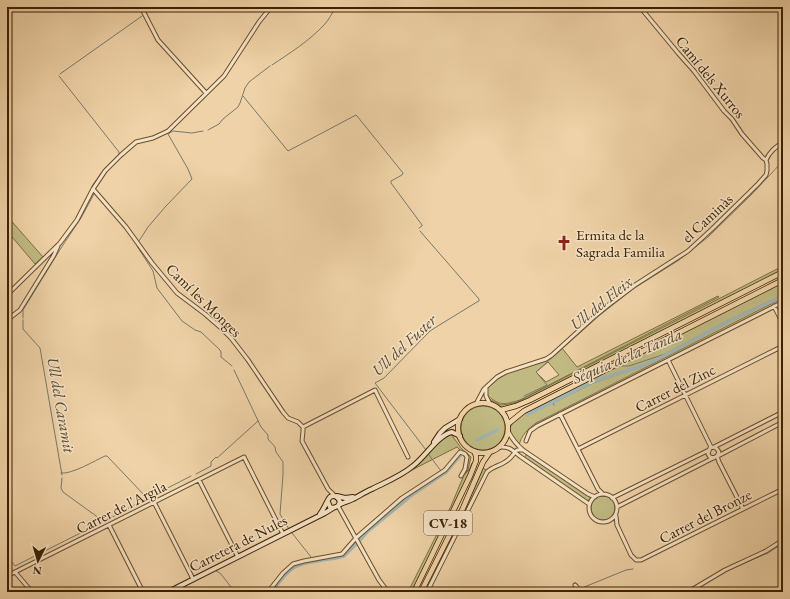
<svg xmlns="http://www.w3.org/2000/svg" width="790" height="599" font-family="'EB Garamond',serif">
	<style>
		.green { fill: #c0ba82; stroke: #7e6e42; fill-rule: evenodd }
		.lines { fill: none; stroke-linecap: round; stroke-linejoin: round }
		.stream { stroke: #78796c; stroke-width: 1 }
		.canal { stroke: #a0b4b4; stroke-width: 3.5 }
		.minor-casing { stroke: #694d2a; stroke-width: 5 }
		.secondary-casing { stroke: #3c2101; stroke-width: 6 }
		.primary-casing { stroke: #3c2101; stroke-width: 6 }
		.minor { stroke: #f5e2c6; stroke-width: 3 }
		.secondary { stroke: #f5e2c6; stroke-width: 4 }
		.primary { stroke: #efd2a7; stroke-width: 4.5 }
		.labels { text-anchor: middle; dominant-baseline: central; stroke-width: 3; stroke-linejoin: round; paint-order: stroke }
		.shield { fill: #f5e2c6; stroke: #745b3c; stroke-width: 1 }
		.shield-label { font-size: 14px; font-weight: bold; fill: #3c2101 }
		.street-label { font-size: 15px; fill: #3c2101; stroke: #f5e2c6 }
		.poi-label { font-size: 15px; fill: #3c2101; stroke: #f5e2c6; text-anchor: start }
		.water-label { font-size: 16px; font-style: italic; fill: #55462e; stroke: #f5e2c6 }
	</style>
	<rect width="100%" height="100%" fill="#efd2a7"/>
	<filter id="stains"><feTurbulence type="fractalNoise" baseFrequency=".005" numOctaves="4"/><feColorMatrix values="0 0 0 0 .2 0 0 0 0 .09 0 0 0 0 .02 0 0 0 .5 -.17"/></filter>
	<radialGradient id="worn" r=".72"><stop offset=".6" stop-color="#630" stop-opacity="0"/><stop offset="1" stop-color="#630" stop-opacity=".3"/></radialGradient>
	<!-- green -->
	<path class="green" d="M7,216L43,257L35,264L7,231Z
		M783,266V271L525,401L504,408C498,407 490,403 488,397L491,400L501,405L509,404L517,402Z
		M783,282V298L536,423C528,429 521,435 519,446C517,443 513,439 511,436C506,425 518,418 525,413Z
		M718,296L719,297L520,400C503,405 500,406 487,395V388L497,378L506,373L547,360L562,348L577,367ZM548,362L559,375L546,382L536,372Z
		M461 428a22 22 0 1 1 44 0a22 22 0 1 1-44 0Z
		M451,434L461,448L471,457L468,470L464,474L467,457L457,447L408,472L425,457L439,440Z
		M527,454L591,498L588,502L524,458Z
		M472,463H473L470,471L426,564L411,592H408L451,506L464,475L469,470Z
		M483,468L486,470L488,469L467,508L425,592H423C444,551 466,511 483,468Z
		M591 508a12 12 0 1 1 24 0a12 12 0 1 1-24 0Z"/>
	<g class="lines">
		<!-- stream -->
		<path class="stream" d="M146,12L147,14
			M272,65C290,53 309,41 324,25C329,20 332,13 336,7
			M60,74L142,16
			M59,76L119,152V154L105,168L92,186
			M243,96L288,151L356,115L357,116L403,173L402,175L391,181V183L422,225V226L419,228
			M208,130L219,124L223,119L238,107L240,103L245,88L249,82L270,66
			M420,231L479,299V301L477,302L441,324L430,331L384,378L375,383L426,450
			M139,241L148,227L166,206L192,179L188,169L168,134L173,131L192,133L203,131
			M138,244L137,246L153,271L157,288L182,321L195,330L201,332L220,350L221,352V357L232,366
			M23,318V310L61,248L81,218L94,194V192
			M23,320V329L40,348L62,475
			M620,366H629L665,354L729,320L783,295
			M234,370L261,427L268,435V439L275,447L276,452L283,462V475L280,514L289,529
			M524,396L547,385L536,372L600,315L633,289L679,260L708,237L751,195L783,161
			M554,405L553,403L593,383L643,366
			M429,455L441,471
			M61,473C71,475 96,460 105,456H107L148,499
			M196,474L211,466V462L216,457L217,458L258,421
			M62,478L61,488L63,492L103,521
			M125,510L191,476
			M292,533L311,557
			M360,538C376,521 395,507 413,492H415
			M344,554L355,543
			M7,556L15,566L122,512
			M737,566L768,553L783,543
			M216,571L220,573L235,592
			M721,574L729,570
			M281,578L293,567L298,564L341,556
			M577,590L626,570L633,569
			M271,592L277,583
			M691,592L696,589"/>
		<!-- canal -->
		<path class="canal" d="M527,415L594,381L642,366L660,358L725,323L781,297
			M477,440L497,430
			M359,541L367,532L413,494L446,472L462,453
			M272,592C278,583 284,574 293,568C303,561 328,560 340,557L344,556L357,543"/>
		<!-- minor casing -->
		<g class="minor-casing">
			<path id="minor" d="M141,7L158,40L206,93
				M640,7L678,53L694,71L724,111L732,119L742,134L763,158L766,160
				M93,189L126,227L152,263L177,293L205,314L220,327L231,338L248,360L283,412L288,418L298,422L303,427V431L302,441L328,489L335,496
				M7,295L60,243L77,220L93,189L105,171L121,155L136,142L153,138L168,131L224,76L259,22L271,7
				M774,306L783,324
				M7,320L20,310L54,255L58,246
				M668,360L711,447
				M486,388V396L490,404
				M476,404L484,389L497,377L506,372L546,359L552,355L595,316L607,306L635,285L688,251L712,229L758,184L766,175L767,171V164L766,160C770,151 775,148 783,142
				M560,414L598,489L603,494
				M303,427L375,390L408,457
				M508,431C512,439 516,444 523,450L588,494L595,497
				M526,441L530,431L537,426L783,302
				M499,447C510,446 513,451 521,457L589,504
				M714,447L783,412
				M578,449L781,347
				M717,456L719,462L743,509
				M718,456L783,422
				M199,480L238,557
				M589 508a14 14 0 1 1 28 0a14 14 0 1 1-28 0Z
				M612,498L709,450
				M154,502L193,579
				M338,506L379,580L388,592
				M617,507L717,456L719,452L717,449L714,447L710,448L708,454L710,457L714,458
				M616,516L617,525L631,555L636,560H641L783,489
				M109,525L143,592
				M15,572L32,592
				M7,576L244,457L283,534
				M268,592L283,573L293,564L304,561L342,554L356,538L402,498L445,470L460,452L465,454L467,457L465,469L461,476
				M427,592L487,472C492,467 499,466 505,462C511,459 513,454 517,450H523
				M567,592L575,589L577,587L575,585
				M688,592L725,570L766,551L783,540"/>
		</g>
		<!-- secondary casing -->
		<g class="secondary-casing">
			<path id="secondary" d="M434,442L440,433L445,428L460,419
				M337,496L345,498L353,497
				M339,505C343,502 348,502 353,499C359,496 365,492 372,489C386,482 401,476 413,466C425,457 438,435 452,432L460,436
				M320,514C324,509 325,505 328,500C331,493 338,496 340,502L338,506L333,508L330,507L328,502
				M168,592L325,513L333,508"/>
		</g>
		<!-- primary casing -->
		<g class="primary-casing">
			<path id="primary" d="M458 428a25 25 0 1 1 50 0a25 25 0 1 1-50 0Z
				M501,410L516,406L530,400L783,272
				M508,424L524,411L534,406L783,280
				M414,592L432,555L470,476L476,461V456L474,451
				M421,592L463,508L483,462L490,452"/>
		</g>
		<!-- minor -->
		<use href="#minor" class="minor"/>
		<!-- secondary -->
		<use href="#secondary" class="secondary"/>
		<!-- primary -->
		<use href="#primary" class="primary"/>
	</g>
	<!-- icons -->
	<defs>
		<g id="church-bare" transform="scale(1.2)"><path d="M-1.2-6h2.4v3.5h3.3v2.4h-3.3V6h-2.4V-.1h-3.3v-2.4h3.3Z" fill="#8f2418" stroke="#f5e2c6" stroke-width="2.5" paint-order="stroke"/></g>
	</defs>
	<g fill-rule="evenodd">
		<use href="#church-bare" x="564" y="243"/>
	</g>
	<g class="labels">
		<!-- shield labels -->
		<rect class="shield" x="424" y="511" width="48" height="24" rx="3"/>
		<g class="shield-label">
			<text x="448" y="523">CV-18</text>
		</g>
		<!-- street labels -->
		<g class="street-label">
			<text transform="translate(711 77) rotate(51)">Camí dels Xurros</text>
			<text transform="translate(707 218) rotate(-43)">el Caminàs</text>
			<text transform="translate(204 300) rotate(44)">Camí les Monges</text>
			<text transform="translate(675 388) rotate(-27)">Carrer del Zinc</text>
			<text transform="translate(121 507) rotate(-27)">Carrer de l'Argila</text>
			<text transform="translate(705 516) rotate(-27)">Carrer del Bronze</text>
			<text transform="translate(238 543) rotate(-27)">Carretera de Nules</text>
		</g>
		<!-- poi labels -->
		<g class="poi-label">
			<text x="576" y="234">Ermita de la<tspan x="576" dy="17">Sagrada Familia</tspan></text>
		</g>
		<!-- water labels -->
		<g class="water-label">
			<text transform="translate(601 303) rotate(-39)">Ull del Fleix</text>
			<text transform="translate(404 345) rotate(-43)">Ull del Fuster</text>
			<text transform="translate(627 356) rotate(-23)">Séquia de la Tanda</text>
			<text transform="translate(61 405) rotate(80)">Ull del Caramit</text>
		</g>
	</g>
	<!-- margin -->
	<rect width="790" height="599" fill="none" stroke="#efd2a7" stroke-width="24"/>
	<rect x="8" y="8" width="774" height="583" fill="none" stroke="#3c2101" stroke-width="2"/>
	<rect x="12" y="12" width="766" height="575" fill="none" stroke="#3c2101"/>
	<!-- north arrow -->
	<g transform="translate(38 561) rotate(185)" stroke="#f5e2c6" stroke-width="3" paint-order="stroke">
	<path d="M0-3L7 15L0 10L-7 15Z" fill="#3c2101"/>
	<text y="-6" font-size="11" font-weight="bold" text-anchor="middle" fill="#3c2101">N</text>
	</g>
	<rect width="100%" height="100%" filter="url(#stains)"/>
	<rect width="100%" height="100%" fill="url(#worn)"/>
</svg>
